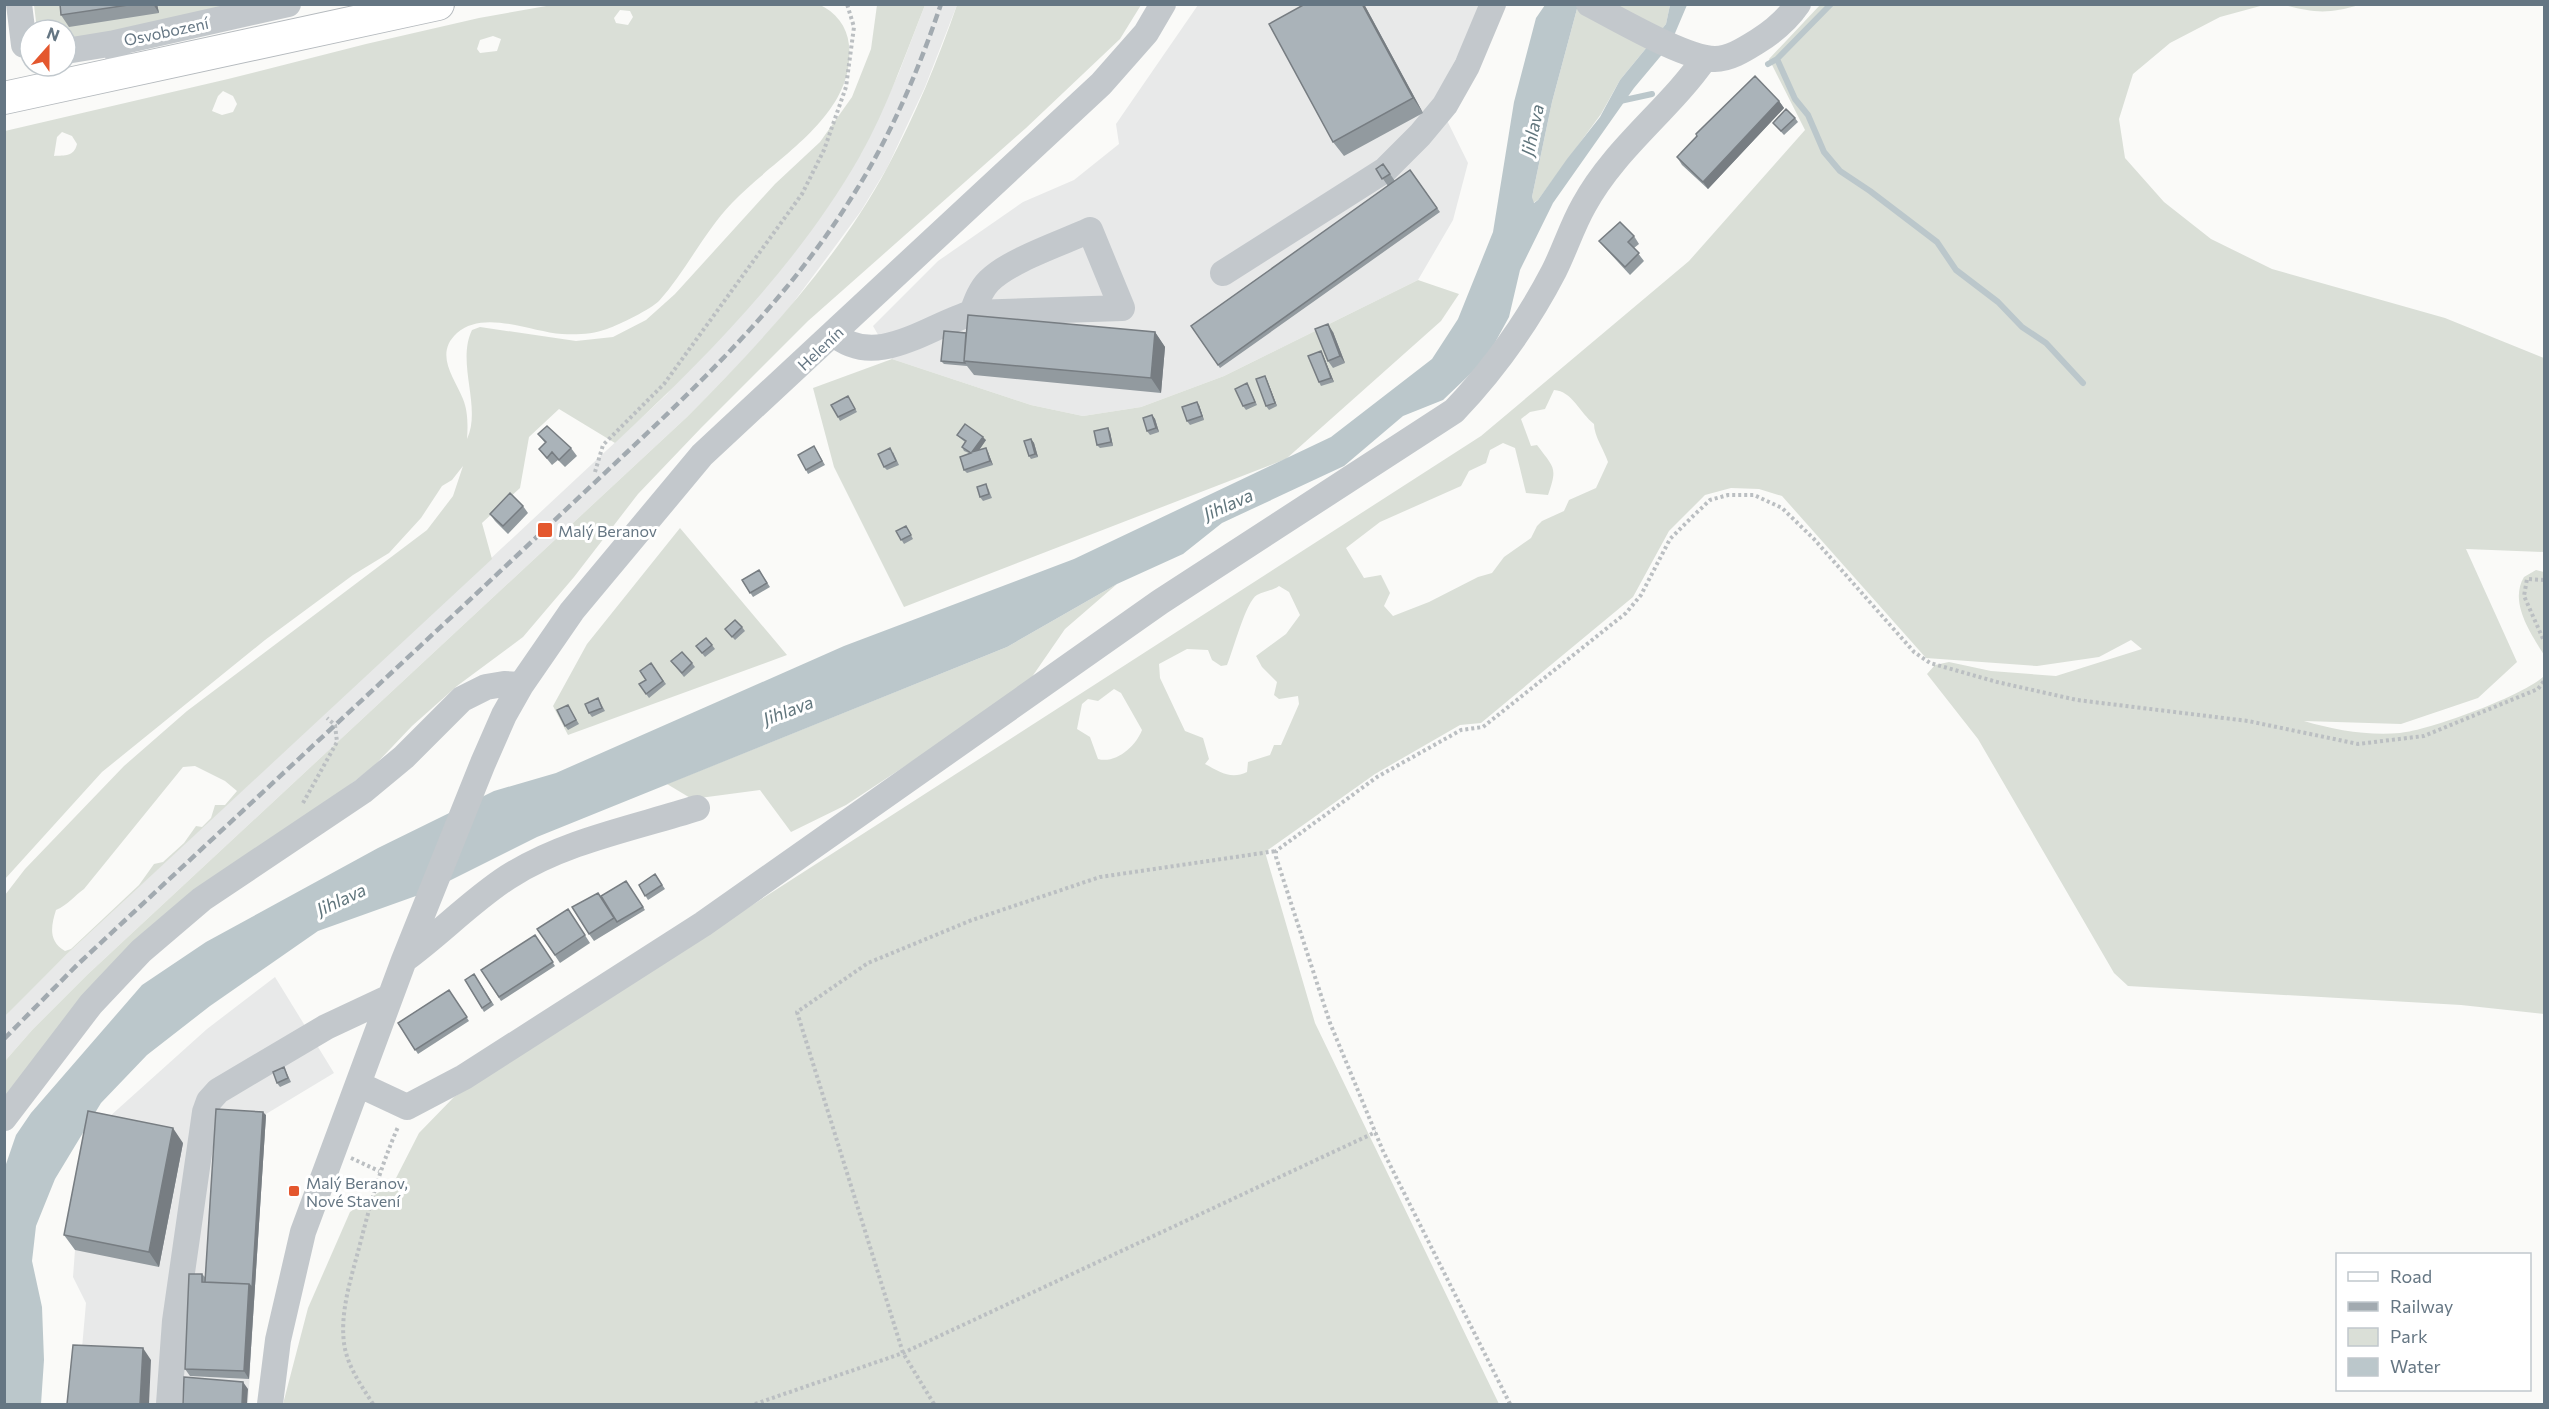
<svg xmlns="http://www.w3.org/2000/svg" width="2549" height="1409" font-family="Commissioner,sans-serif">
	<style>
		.built { fill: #e8e9e9 }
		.green { fill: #dadfd7; fill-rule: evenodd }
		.water { fill: #bbc7cb }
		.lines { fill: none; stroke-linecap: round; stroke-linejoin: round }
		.stream { stroke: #bbc7cb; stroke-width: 6 }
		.major-casing { stroke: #b5babe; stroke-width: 34 }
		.path { stroke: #bbbfc2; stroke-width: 4; stroke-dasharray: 3 3; stroke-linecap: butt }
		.minor { stroke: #c3c8cc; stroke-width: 26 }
		.major { stroke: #fff; stroke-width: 32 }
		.rail { stroke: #a2aab0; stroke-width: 4.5; stroke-dasharray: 9 4.5; stroke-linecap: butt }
		.wall { fill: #929a9f }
		.shaded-wall { fill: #777d82 }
		.building { fill: #aab3b9; stroke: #777d82; stroke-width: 1.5 }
		.poi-dot { fill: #e4572e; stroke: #fff; stroke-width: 2 }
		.labels { text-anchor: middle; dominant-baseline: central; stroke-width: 6; stroke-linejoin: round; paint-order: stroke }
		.street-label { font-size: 16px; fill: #657683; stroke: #fff }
		.poi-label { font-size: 16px; fill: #657683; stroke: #fff; text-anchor: start }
		.water-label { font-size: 18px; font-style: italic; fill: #60757c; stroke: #fff }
	</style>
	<rect width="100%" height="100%" fill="#fafaf8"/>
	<!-- built -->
	<path class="built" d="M925,5H957L925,87L887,168L861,211L828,256L790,307L750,353L688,416L87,975L33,1029L5,1061V1016L11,1009L67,954L667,394L861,154L898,75Z
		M1198,5H1483L1436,98L1468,163L1453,220L1418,280L1224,376L1141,407L1083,416L1031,405L892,359L873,326L938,261L1023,202L1074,180L1119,144L1116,124Z
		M275,977L334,1073L266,1114L248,1404H77L86,1303L73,1277L75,1250L99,1126L207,1029Z"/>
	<!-- green -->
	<path class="green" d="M818,4C836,12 847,26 849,45C856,117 774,158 732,203C704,232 686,271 659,301C651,309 619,325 607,329C593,334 577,335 562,334C531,332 484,309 457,333C434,354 454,377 463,399C468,411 468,426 467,439C482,407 456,363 472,330L480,327L576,341L613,337L646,320L675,294L775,184L820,142L852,97L871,49L877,5H925C905,55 887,108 860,156C797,266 707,357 615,443L559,409L529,437L520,488L482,523L492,559L67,954L5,1016V895L25,869L124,766L187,711L427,530L453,496L463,466L452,480L442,486L421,518L389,553L353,575L265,640L102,772L5,879V131L228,79L366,44L479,18L552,5ZM620,10L630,11L633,17L628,25L616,23L614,18ZM493,36L501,39L497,51L480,53L477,49L480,40ZM223,91L233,96L237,104L233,112L222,115L212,111L218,96ZM62,132L72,136L77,144C74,157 65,155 54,156L57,137ZM195,766L225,781L237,791L225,805H215L211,818L202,827L196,826L184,843L163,862L154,864L139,885L71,949L65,951C48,941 51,926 56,910C68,905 74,896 84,889L183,767Z
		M34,5H256L66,44V30H37Z
		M957,5H1141L1120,39L1026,128L808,321L701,428L638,494L574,577L523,637L457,686L412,726L373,767L304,820L216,883L5,1105V1061L33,1029L87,975L688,416C762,341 837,261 887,168C915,116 938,60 957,5Z
		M1578,5H1670L1666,24L1620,80L1601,114L1538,200L1533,203L1532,197L1552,102Z
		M1820,5H2264L2220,17L2170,43L2133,74L2119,119L2125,158L2164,202L2211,239L2272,269L2445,318L2544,358V552L2466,549L2517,662L2478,698L2401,724L2304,721C2334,730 2369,736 2400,733C2430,730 2523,696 2544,676V1014L2461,1005L2128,986L2114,973L1978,739L1927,674L1935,665L1949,662L1991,671L2056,676L2142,649L2131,640L2099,657L2037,666L1926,658L1782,496L1759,489L1731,488L1705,495L1669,531L1633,597L1481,723L1460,725L1375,774L1265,852L1315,1023L1499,1404H283L308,1308L350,1212L394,1182L419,1133L454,1097L1481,436L1689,261L1805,130L1769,59ZM1554,390C1572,391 1580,413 1594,424C1594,436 1604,450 1608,462L1596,488L1569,500L1564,511L1542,521L1537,526L1531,538L1504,557L1492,573L1478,577L1429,602L1393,616L1384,606L1390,593L1381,575L1364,578L1346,548L1380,522L1461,486L1469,471L1486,463L1490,450L1503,443L1515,448L1526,493L1548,495C1558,467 1554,468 1537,445L1531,446L1521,419L1530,412L1545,409ZM1279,586L1289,592L1300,615L1286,634L1256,656L1262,667L1277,682L1274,695L1279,699L1298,696L1299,704L1281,745H1274L1270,755L1248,762L1247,772C1231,780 1220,772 1205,764L1209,759L1203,738L1185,731L1160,678L1159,664L1187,649L1208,650L1212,660L1221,666L1227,665C1233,651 1246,601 1257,595C1264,591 1272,591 1279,586ZM1114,689L1121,693L1142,730C1136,746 1116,764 1098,759L1090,737L1077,729L1082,704L1088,699L1098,701Z
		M2284,5H2359C2329,14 2314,13 2284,5Z
		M1418,280L1459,294L1441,321L1286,459L904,607L834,467L813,388L892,359L1031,405L1083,416L1141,407L1224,376Z
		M680,528L787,655L568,735L553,706L587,644Z
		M2536,570L2544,572V655C2530,632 2509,602 2524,577Z
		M1117,584L1065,629L1025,687L846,805L791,832L760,790L692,799L667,784L1007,647Z"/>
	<!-- water -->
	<path class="water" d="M1545,5H1578L1552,102L1532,197L1534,203L1538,200L1567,159L1600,117L1620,80L1666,24L1670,5H1687L1670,45L1634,88L1553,203L1520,270L1509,317L1486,359L1443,400L1403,416L1344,466L1222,523L1183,554L1117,584L1007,647L537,837L427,892L318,931L210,1006L147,1055L101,1103L55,1179L36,1226L32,1261L42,1307L44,1360L41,1404H5V1167L16,1135L31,1113L142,985L206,942L378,848L494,791L556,773L844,646L1074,559L1331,437L1432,359L1458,319L1493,232L1514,102L1536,18Z"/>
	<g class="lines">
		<!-- stream -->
		<path class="stream" d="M1777,59L1795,99L1808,115L1824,152L1840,171L1870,191L1937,242L1956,270L1998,302L2022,327L2046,343L2083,383
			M1768,64L1777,59L1831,4
			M1620,101L1652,94"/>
		<!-- major casing -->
		<g class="major-casing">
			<path id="major" d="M4,98L438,4"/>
		</g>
		<!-- path -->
		<path class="path" d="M595,472L603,445L664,384L802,194L824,150L846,87L854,27L847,4
			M2544,580L2527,579L2524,596L2544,641
			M303,803L337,742L335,725L327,718
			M351,1158L379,1171
			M373,1404C361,1385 347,1366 344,1343C340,1312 351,1278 359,1248C370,1205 380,1168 398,1127
			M755,1404L903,1353L1376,1132
			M934,1404L903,1353L797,1012L868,963L972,920L1100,877L1276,851
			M1510,1404L1383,1151L1330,1023L1276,857V851L1377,777L1461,730L1483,727L1626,613L1641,595L1670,539L1691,518L1710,500L1728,495H1754L1782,508L1814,539L1914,652L1930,663L1997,682L2077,700L2248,721L2358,744L2424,736L2538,689L2544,681"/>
		<!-- minor -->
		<path class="minor" d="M19,4L24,45
			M1589,4C1618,19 1686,59 1715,59C1730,59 1745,49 1758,41C1774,31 1787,20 1798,4
			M115,43L288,4
			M66,51L115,43L119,59
			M1223,273L1385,170L1420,135L1445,105L1467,66L1493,4
			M834,334C876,370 928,326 972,313L1122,308L1090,230C1062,243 1010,260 989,281C980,290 976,302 972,313
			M404,960C440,934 471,901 508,877C564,841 634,828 697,808
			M360,1085L407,1107L464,1077L703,924L1160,602L1454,411C1494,369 1527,323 1554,271C1565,249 1572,226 1584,205C1615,148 1669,110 1705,58
			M4,1118L91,1004L141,951L202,899L363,791L404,757L462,699L486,687L504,684L521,685
			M169,1404L175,1321L205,1112L209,1101L218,1091L326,1027L390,997
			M270,1404L278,1340L303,1232L404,960L483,763L504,715L521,685L572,611L702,455L1101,84L1146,33L1163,4"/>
		<!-- major -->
		<use href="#major" class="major"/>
		<!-- rail -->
		<path class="rail" d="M4,1039L77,965C210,841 343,718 476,594C525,548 575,501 624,455C707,377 789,297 850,200C889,140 918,72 941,4"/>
	</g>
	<!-- wall -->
	<path class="wall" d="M60,4H157L159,13L69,27L61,15Z
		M1305,4H1364L1423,113L1344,156L1333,142Z
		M1779,101L1784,108L1708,189L1682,165L1677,157Z
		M1795,118L1798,122L1784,135L1773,123Z
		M1383,164L1395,181L1410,170L1440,212L1220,368L1191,326L1388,186L1376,169Z
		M1634,236L1639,244L1634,248L1644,261L1630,275L1605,248L1599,241Z
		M1155,332L1165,347L1161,393L974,375L967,366L944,364L941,361L966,333Z
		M1333,332L1345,363L1333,368L1328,361Z
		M1323,355L1334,382L1321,386L1319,382Z
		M1265,376L1267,380L1277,406L1269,410L1266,406Z
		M1249,387L1257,405L1246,410L1243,406Z
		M848,396L857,412L840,421L838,417Z
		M1199,405L1204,420L1190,425L1187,421Z
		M1152,415L1155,419L1159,432L1150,435L1147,431Z
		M1110,432L1113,446L1100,448L1097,445Z
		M538,434L571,448L577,456L565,467L558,460L552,465L539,449L545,443Z
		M957,435L986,440L979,450L988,452L993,465L967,473L964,470L969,453L964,451L962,447L965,442L960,438Z
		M1031,439L1034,443L1038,457L1031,459L1029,456Z
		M814,446L825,465L808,474L806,470Z
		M893,452L899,465L887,470L884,467Z
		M988,488L992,498L983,501L980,497Z
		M523,506L528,513L508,534L495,521L490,514Z
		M906,526L913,539L904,544L896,531Z
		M759,570L770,587L753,597L742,580Z
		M742,627L745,631L735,640L725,629Z
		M712,645L715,649L705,657L696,646Z
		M671,661L692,663L695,667L684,677Z
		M651,663L666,684L649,698L639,684L646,680Z
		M598,698L605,711L592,717L589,713Z
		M570,709L579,724L568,730L565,726Z
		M655,874L665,889L648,900L639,885Z
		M626,881L645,910L594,941L589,934L601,896Z
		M568,909L590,943L560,963L537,929Z
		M535,935L555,966L501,1001L481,970Z
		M474,974L494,1005L484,1012L465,980Z
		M449,990L469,1021L418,1054L398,1023Z
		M284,1067L291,1082L280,1087L277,1083Z
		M266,1115L249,1379L190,1376L185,1369L202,1274L205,1277Z
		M183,1143L159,1267L75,1250L64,1235Z"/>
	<!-- shaded-wall -->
	<path class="shaded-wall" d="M153,4H157L159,13Z
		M1362,4H1364L1423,113L1413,98Z
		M1779,101L1784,108L1708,189L1703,182Z
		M1328,324L1333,332L1345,363L1340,356Z
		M1155,332L1165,347L1161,393L1151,378Z
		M1321,351L1323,355L1334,382L1331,378Z
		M1265,376L1267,380L1277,406L1275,403Z
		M1197,402L1199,405L1204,420L1202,416Z
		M1152,415L1155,419L1159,432L1156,428Z
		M1108,428L1110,432L1113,446L1111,442Z
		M983,437L986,440L975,456L972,452Z
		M1031,439L1034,443L1038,457L1035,454Z
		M986,448L988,452L993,465L990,461Z
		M263,1112L266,1115L249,1379L244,1371L249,1284Z
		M173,1128L183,1143L159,1267L149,1252Z
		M143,1348L151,1360L149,1404H140Z
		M243,1382L248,1389L247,1404H242Z"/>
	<!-- building -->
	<path class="building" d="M60,4H135L61,15Z
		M1305,4H1362L1413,98L1333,142L1269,24Z
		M1755,76L1779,101L1703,182L1677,157L1697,136L1696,134Z
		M1786,109L1795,118L1781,131L1773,123Z
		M1383,164L1390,174L1382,179L1376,169Z
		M1410,170L1437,208L1218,365L1191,326Z
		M1620,222L1634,236L1628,242L1639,253L1625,267L1599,241Z
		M968,315L1155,332L1151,378L964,361Z
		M1328,324L1340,356L1328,361L1315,329Z
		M944,331L966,333L964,361L965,363L941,361Z
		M1321,351L1331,378L1319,382L1308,356Z
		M1265,376L1275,403L1266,406L1256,379Z
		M1247,383L1255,402L1243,406L1235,389Z
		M848,396L855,409L838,417L831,405Z
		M1197,402L1202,416L1187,421L1182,407Z
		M1152,415L1156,428L1147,431L1143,418Z
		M965,424L983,437L972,452L986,448L990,461L964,470L960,457L971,453L962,447L966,441L957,435Z
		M547,426L571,448L559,460L552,452L547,458L539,449L546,442L538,434Z
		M1108,428L1111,442L1097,445L1094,431Z
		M1031,439L1035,454L1029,456L1024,441Z
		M814,446L822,461L806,470L798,455Z
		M890,448L896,461L884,467L878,454Z
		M986,484L989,494L980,497L977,487Z
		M510,493L523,506L503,526L490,514Z
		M906,526L911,535L901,540L896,531Z
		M759,570L767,583L750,593L742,580Z
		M735,620L742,627L732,637L725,629Z
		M706,638L712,645L702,653L696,646Z
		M682,652L692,663L682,673L671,661Z
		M651,663L663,681L646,694L639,684L646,680L640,671Z
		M598,698L602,708L589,713L585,704Z
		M568,705L576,720L565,726L557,710Z
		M655,874L662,885L645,896L639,885Z
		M626,881L643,907L617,922L601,896Z
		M598,893L614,918L589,934L572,907Z
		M568,909L585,935L555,955L537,929Z
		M535,935L553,962L499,997L481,970Z
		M474,974L491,1002L482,1008L465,980Z
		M449,990L467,1017L415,1050L398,1023Z
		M284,1067L288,1078L277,1083L273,1072Z
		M216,1109L263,1112L252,1288L249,1284L205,1282Z
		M88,1111L173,1128L149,1252L64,1235Z
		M189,1274H202V1282L249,1284L244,1371L185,1369Z
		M73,1345L143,1348L140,1404H67Z
		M184,1377L243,1382L242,1404H183Z"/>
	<!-- markers -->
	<g class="poi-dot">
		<rect x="537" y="522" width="16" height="16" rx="3"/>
		<rect x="288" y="1185" width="12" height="12" rx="3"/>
	</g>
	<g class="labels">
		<!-- street labels -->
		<g class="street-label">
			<text transform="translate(166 31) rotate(-12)">Osvobození</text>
			<text transform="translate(820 348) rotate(-43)">Helenín</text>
		</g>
		<!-- poi labels -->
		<g class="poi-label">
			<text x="558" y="530">Malý Beranov</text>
			<text x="306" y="1182">Malý Beranov,<tspan x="306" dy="18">Nové Stavení</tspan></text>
		</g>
		<!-- water labels -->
		<g class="water-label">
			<text transform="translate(1532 130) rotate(-78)">Jihlava</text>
			<text transform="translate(1228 504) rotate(-24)">Jihlava</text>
			<text transform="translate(788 710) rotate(-21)">Jihlava</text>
			<text transform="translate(341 899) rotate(-25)">Jihlava</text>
		</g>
	</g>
	<!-- border -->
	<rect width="2549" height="1409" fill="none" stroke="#657683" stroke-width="12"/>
	<!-- legend -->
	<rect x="2336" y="1253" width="195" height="138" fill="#ffffff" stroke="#c1c8cd" stroke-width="1.5"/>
	<rect x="2348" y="1272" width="30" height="9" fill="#ffffff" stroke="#c1c8cd" stroke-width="1.5"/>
	<text x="2390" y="1283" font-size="18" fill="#657683">Road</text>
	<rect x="2348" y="1302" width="30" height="9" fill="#a2aab0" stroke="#c1c8cd" stroke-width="1.5"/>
	<text x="2390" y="1313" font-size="18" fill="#657683">Railway</text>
	<rect x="2348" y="1328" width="30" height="18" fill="#dadfd7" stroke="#c1c8cd" stroke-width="1.5"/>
	<text x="2390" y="1343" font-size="18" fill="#657683">Park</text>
	<rect x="2348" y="1358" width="30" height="18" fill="#bbc7cb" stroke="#c1c8cd" stroke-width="1.5"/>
	<text x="2390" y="1373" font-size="18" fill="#657683">Water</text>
	<!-- north arrow -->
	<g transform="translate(48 48) rotate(21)"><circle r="28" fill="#ffffff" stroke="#c1c8cd" stroke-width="1.5"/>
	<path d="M0-4.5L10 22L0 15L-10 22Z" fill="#e4572e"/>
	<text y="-9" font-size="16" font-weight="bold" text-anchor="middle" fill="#657683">N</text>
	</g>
</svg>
